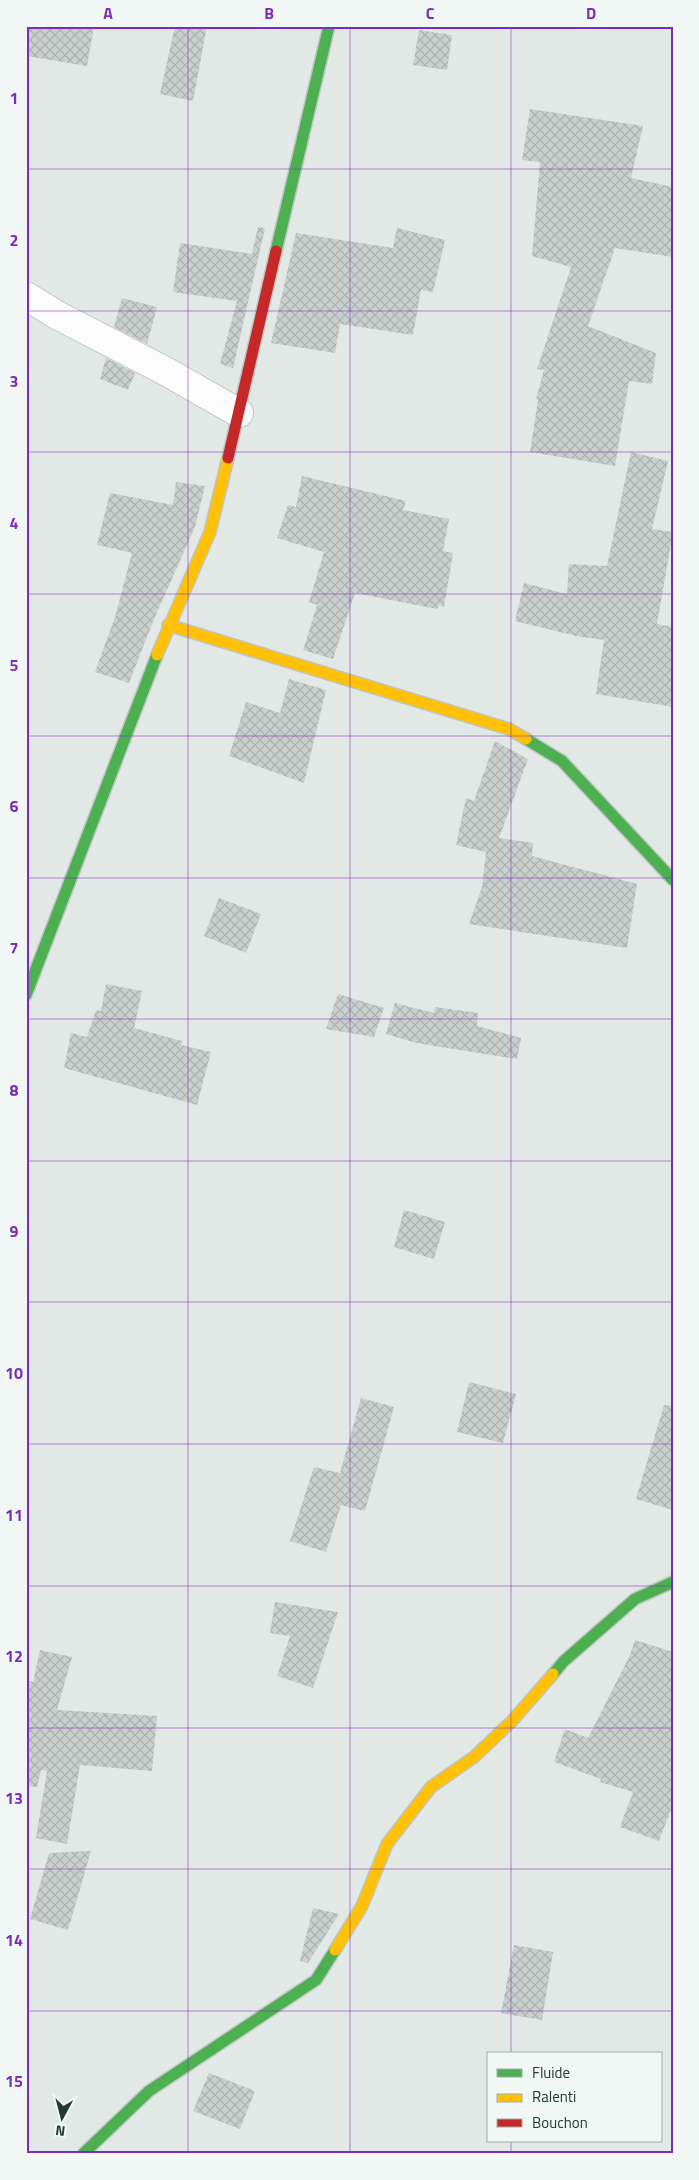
<svg xmlns="http://www.w3.org/2000/svg" width="699" height="2180" font-family="'Titillium Web',sans-serif">
	<style>
		.building { fill: url(#building-cross-hatch) }
		.lines { fill: none; stroke-linecap: round; stroke-linejoin: round }
		.street-casing { stroke: #bfc5c2; stroke-width: 30 }
		.fast-casing { stroke: #bec6c3; stroke-width: 14 }
		.slow-casing { stroke: #bec6c3; stroke-width: 14 }
		.jam-casing { stroke: #bec6c3; stroke-width: 14 }
		.street { stroke: #fbfcfb; stroke-width: 28 }
		.fast { stroke: #4caf50; stroke-width: 11 }
		.slow { stroke: #ffc107; stroke-width: 11 }
		.jam { stroke: #c62828; stroke-width: 11 }
		.grid { fill: none; stroke: #7b2cbf; stroke-width: 1; stroke-opacity: 0.55 }
		.neatline { fill: none; stroke: #7b2cbf; stroke-width: 2 }
		.grid-label { font-size: 16px; text-anchor: middle; font-weight: bold; fill: #7b2cbf }
	</style>
	<defs>
		<pattern id="building-cross-hatch" width="8" height="8" patternUnits="userSpaceOnUse" patternTransform="scale(1.25)"><rect width="8" height="8" fill="#c9cfcd"/><path d="M0 0l8 8M0 8l8-8" fill="none" stroke="#acb2b1"/></pattern>
	</defs>
	<rect width="100%" height="100%" fill="#e2e8e5"/>
	<!-- building -->
	<path class="building" d="M26,26H94L87,66L26,56Z
		M175,26H207L193,101L160,94Z
		M419,30L452,35L447,70L413,65Z
		M530,109L643,126L631,178L673,187V257L615,248L588,326L656,353L652,384L629,381L615,466L530,452L538,400L536,399L544,370L537,369L571,267L532,256L540,162L522,160Z
		M258,227L265,228L233,368L220,364L237,301L173,292L180,243L252,254Z
		M397,228L445,240L433,292L421,290L413,335L340,324L335,353L271,343L296,233L393,248Z
		M122,298L157,307L147,344L114,327Z
		M106,358L135,373L128,390L100,379Z
		M631,452L668,461L652,529L673,532L657,624L673,627V707L596,694L604,640L576,636L515,621L524,583L567,594L569,564L607,566Z
		M302,476L406,501L403,510L449,519L443,551L453,553L444,607L439,605L437,609L355,593L333,659L303,650L317,605L309,602L324,552L277,538L288,505L296,507Z
		M176,482L205,486L195,527L154,619L129,683L95,672L115,617L132,553L97,545L110,493L173,505Z
		M289,679L326,690L304,783L229,756L246,702L280,713Z
		M495,741L528,759L499,838L533,843L532,856L637,884L627,948L469,924L482,887L486,852L456,845L466,798L474,801Z
		M219,898L261,914L246,953L204,936Z
		M106,984L142,991L134,1028L182,1041L181,1045L211,1052L197,1105L64,1068L71,1033L87,1037L96,1010L101,1011Z
		M338,994L384,1008L374,1037L326,1029Z
		M395,1003L434,1013L435,1007L478,1013L477,1026L521,1038L517,1059L416,1043L386,1034Z
		M404,1210L445,1222L434,1259L394,1247Z
		M469,1382L516,1394L503,1443L457,1432Z
		M361,1398L394,1407L365,1511L341,1505L326,1552L290,1541L314,1467L340,1473Z
		M664,1405L673,1406V1510L636,1499Z
		M275,1602L338,1612L313,1688L277,1676L290,1636L270,1633Z
		M635,1640L673,1652V1804L659,1841L620,1827L633,1792L600,1782L601,1779L554,1762L565,1729L588,1738L630,1655Z
		M40,1650L72,1657L57,1710L157,1716L152,1771L80,1765L67,1844L36,1838L47,1771L41,1770L37,1787L26,1786V1680L33,1682Z
		M91,1851L68,1930L30,1919L49,1853Z
		M313,1908L339,1914L308,1963L300,1961Z
		M514,1945L553,1952L542,2020L501,2013Z
		M209,2073L255,2091L240,2129L193,2111Z"/>
	<g class="lines">
		<!-- street casing -->
		<g class="street-casing">
			<path id="street" d="M26,296L57,315L167,372L239,413"/>
		</g>
		<!-- fast casing -->
		<g class="fast-casing">
			<path id="fast" d="M276,251L329,26
				M526,739L562,761L673,880
				M26,995L157,655
				M553,1674L564,1661L635,1599L673,1582
				M83,2154L149,2091L316,1980L335,1950"/>
		</g>
		<!-- slow casing -->
		<g class="slow-casing">
			<path id="slow" d="M168,625L509,729L526,739
				M157,655L210,532L228,458
				M335,1950L362,1906L387,1844L431,1787L474,1757L512,1721L553,1674"/>
		</g>
		<!-- jam casing -->
		<g class="jam-casing">
			<path id="jam" d="M228,458L276,251"/>
		</g>
		<!-- street -->
		<use href="#street" class="street"/>
		<!-- fast -->
		<use href="#fast" class="fast"/>
		<!-- slow -->
		<use href="#slow" class="slow"/>
		<!-- jam -->
		<use href="#jam" class="jam"/>
	</g>
	<!-- grid -->
	<path class="grid" d="M188,26V2154M350,26V2154M511,26V2054M26,169H673M26,311H673M26,452H673M26,594H673M26,736H673M26,878H673M26,1019H673M26,1161H673M26,1302H673M26,1444H673M26,1586H673M26,1728H673M26,1869H673M26,2011H673M511,2141V2154"/>
	<!-- border -->
	<rect width="699" height="2180" fill="none" stroke="#f0f7f4" stroke-width="55"/>
	<!-- legend -->
	<rect x="487" y="2052" width="175" height="90" fill="#f0f7f4" stroke="#9daba8"/>
	<rect x="497" y="2069" width="25" height="8" fill="#4caf50" stroke="#9daba8"/>
	<text x="532" y="2078" font-size="15" fill="#213a35">Fluide</text>
	<rect x="497" y="2094" width="25" height="8" fill="#ffc107" stroke="#9daba8"/>
	<text x="532" y="2102" font-size="15" fill="#213a35">Ralenti</text>
	<rect x="497" y="2119" width="25" height="8" fill="#c62828" stroke="#9daba8"/>
	<text x="532" y="2128" font-size="15" fill="#213a35">Bouchon</text>
	<!-- north arrow -->
	<g transform="translate(62 2118) rotate(187)" stroke="#f0f7f4" stroke-width="4" paint-order="stroke">
	<path d="M0-4L9 19L0 12L-9 19Z" fill="#213a35"/>
	<text y="-8" font-size="14" font-weight="bold" text-anchor="middle" fill="#213a35">N</text>
	</g>
	<rect x="28" y="28" width="644" height="2124" class="neatline"/>
	<g class="grid-label">
		<text x="108" y="19">A</text>
		<text x="269" y="19">B</text>
		<text x="430" y="19">C</text>
		<text x="591" y="19">D</text>
		<text x="14" y="104">1</text>
		<text x="14" y="246">2</text>
		<text x="14" y="387">3</text>
		<text x="14" y="529">4</text>
		<text x="14" y="671">5</text>
		<text x="14" y="812">6</text>
		<text x="14" y="954">7</text>
		<text x="14" y="1096">8</text>
		<text x="14" y="1237">9</text>
		<text x="14" y="1379">10</text>
		<text x="14" y="1521">11</text>
		<text x="14" y="1662">12</text>
		<text x="14" y="1804">13</text>
		<text x="14" y="1946">14</text>
		<text x="14" y="2087">15</text>
	</g>
</svg>
